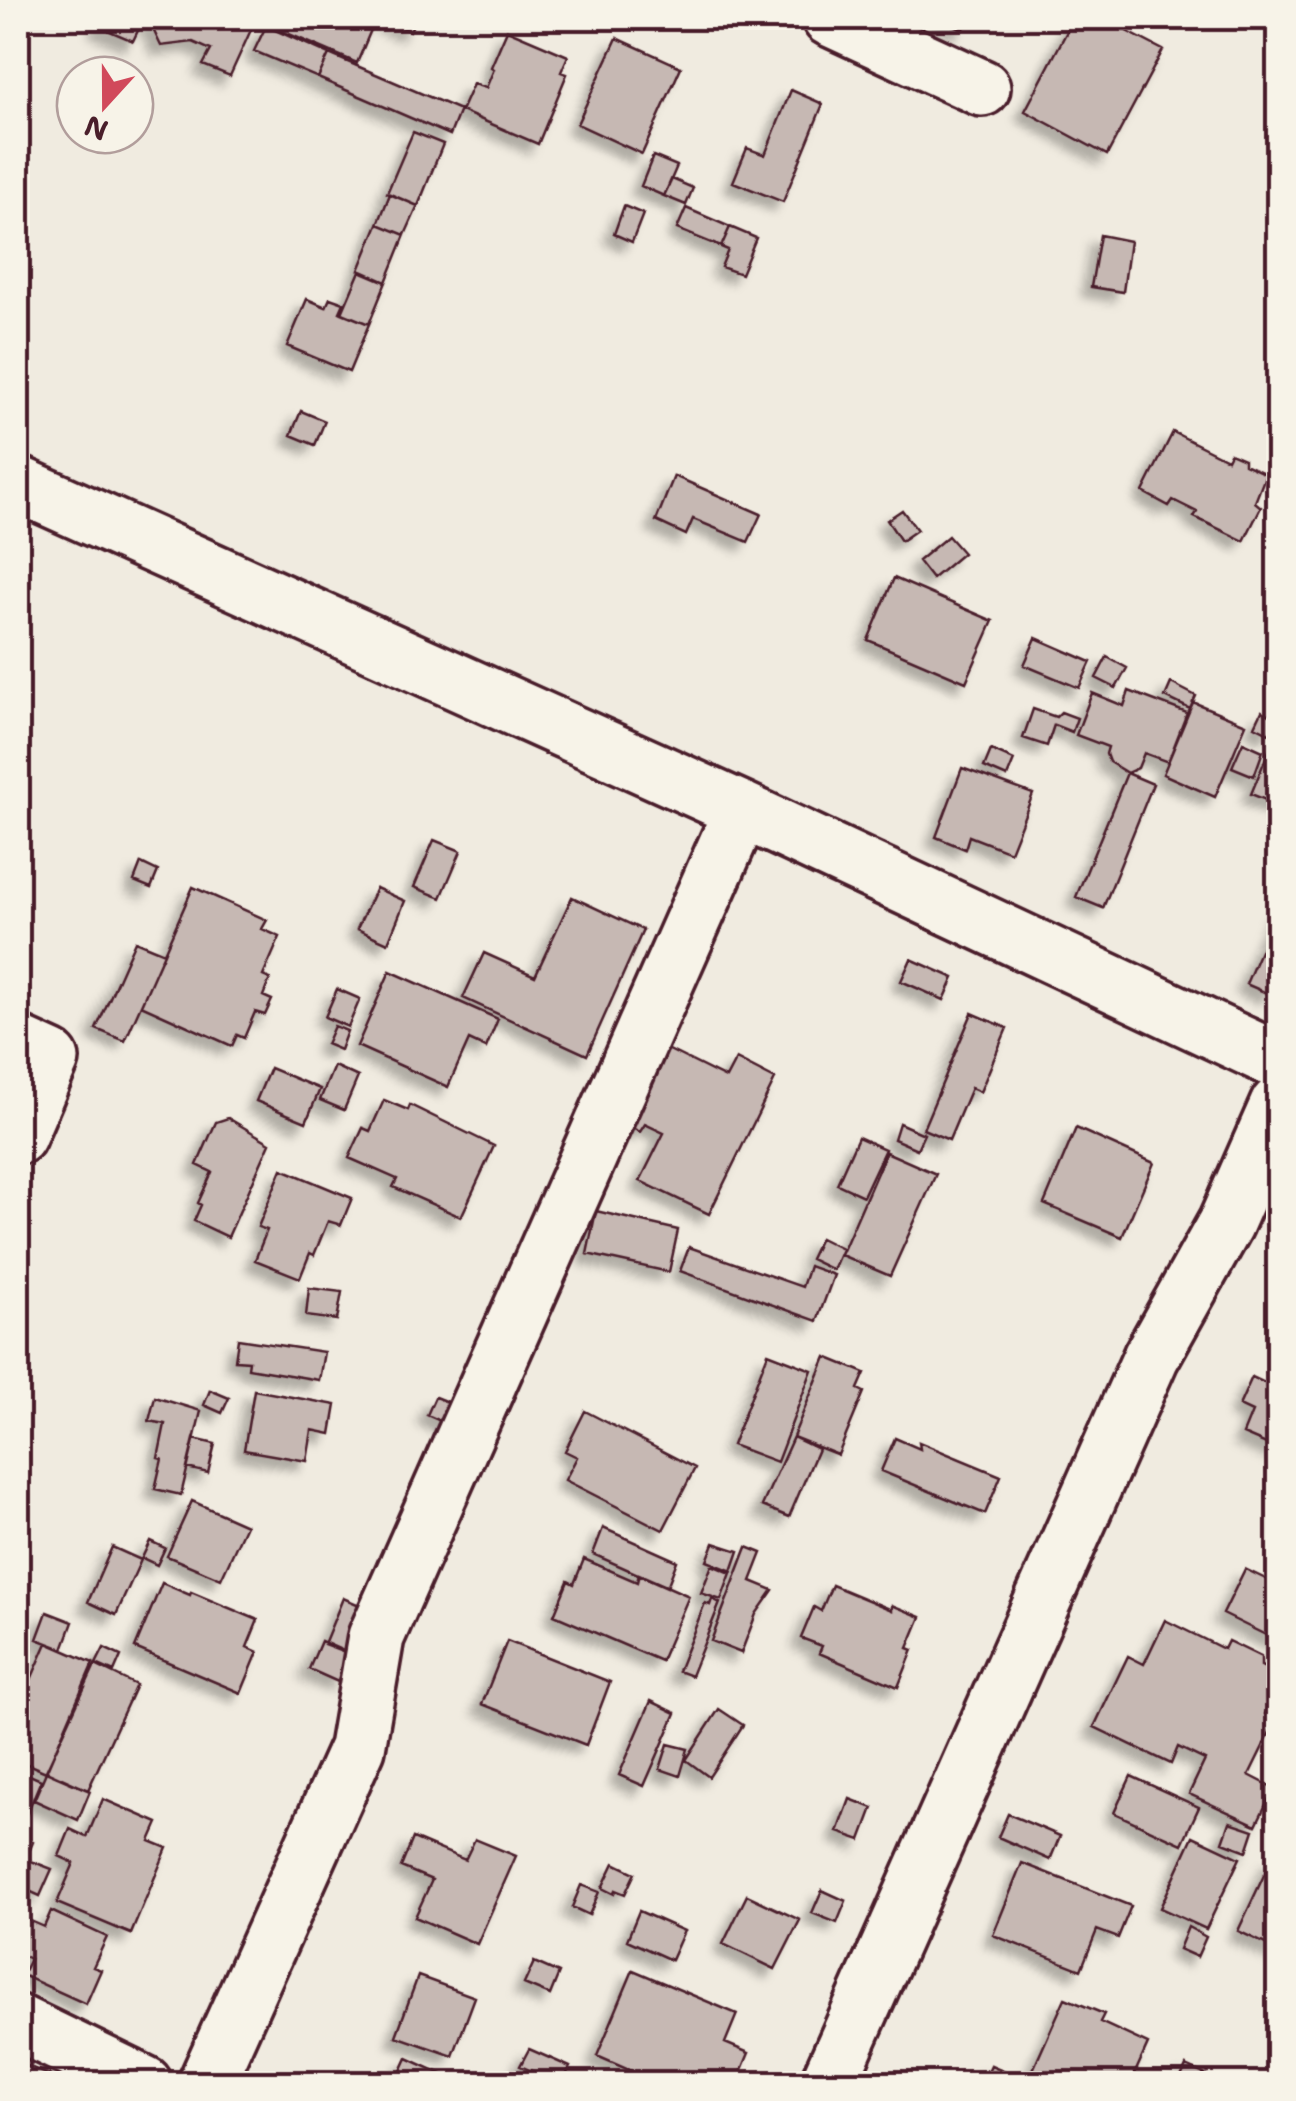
<svg xmlns="http://www.w3.org/2000/svg" width="1296" height="2101" font-family="'Shantell Sans',sans-serif">
	<style>
		.building { fill: #c6b8b3; stroke: #4a1f2b; stroke-width: 2.5; filter: url(#shadow) }
		.lines { fill: none; stroke-linecap: round; stroke-linejoin: round }
		.street-casing { stroke: #4a1f2b; stroke-width: 62 }
		.street { stroke: #f7f3e8; stroke-width: 55 }
	</style>
	<defs>
		<filter id="shadow"><feDropShadow dx="-9" dy="9" stdDeviation="5" flood-color="#0004"/></filter>
	</defs>
	<rect width="100%" height="100%" fill="#f0ebe0"/>
	<filter id="ink" filterUnits="userSpaceOnUse"><feTurbulence type="fractalNoise" baseFrequency=".01" numOctaves="2"/><feDisplacementMap in="SourceGraphic" scale="20" xChannelSelector="R" yChannelSelector="G"/><feConvolveMatrix kernelMatrix="1 2 1 2 8 2 1 2 1" color-interpolation-filters="sRGB"/></filter>
	<g filter="url(#ink)">
		<!-- building -->
		<path class="building" d="M102,18H247L255,21L230,76L203,65L211,50L193,42L161,46L150,23L143,20L133,41L98,26Z
			M279,18H376L357,63L275,28Z
			M384,18H416L410,31L383,20Z
			M932,18H967L963,29Z
			M1074,18H1101L1163,50L1107,155L1025,111Z
			M266,26L329,54L318,78L254,51Z
			M507,30L568,56L561,72L567,74L538,144L461,111L473,84L486,88L494,69L491,67Z
			M617,38L681,67L642,154L577,124Z
			M18,41L29,46L18,73Z
			M329,54L460,110L450,135L318,78Z
			M791,90L823,104L783,202L733,182L747,148L765,155Z
			M413,132L443,144L418,206L387,193Z
			M653,156L677,166L664,196L641,186Z
			M672,179L693,188L686,205L664,196Z
			M390,194L418,206L405,235L378,224Z
			M624,206L643,214L632,242L614,234Z
			M686,208L730,227L721,247L677,229Z
			M378,224L405,235L386,282L359,270Z
			M730,227L756,238L741,274L721,267L728,250L721,247Z
			M1100,235L1130,241L1123,292L1091,287Z
			M360,271L386,282L369,324L342,313Z
			M330,298L344,303L340,312L369,324L349,372L287,346L307,299L326,307Z
			M301,411L325,421L315,445L291,435Z
			M1173,432L1227,459L1230,453L1244,459V464L1266,474L1255,502L1261,507L1244,541L1194,517L1197,512L1173,500L1169,506L1143,492Z
			M674,476L761,514L748,542L693,519L686,535L656,521Z
			M902,510L917,530L901,541L887,520Z
			M948,536L963,553L932,579L918,561Z
			M894,578L993,621L966,682L868,640Z
			M1036,638L1091,662L1079,688L1024,665Z
			M1107,657L1127,668L1116,688L1096,678Z
			M1171,683L1196,696L1190,709L1165,697Z
			M1129,691L1187,713L1168,762L1144,753L1138,768L1127,773L1109,762L1106,754L1108,747L1076,735L1092,693L1124,706Z
			M1193,702L1246,724L1215,797L1163,774Z
			M1033,709L1056,717L1061,712L1077,718L1072,732L1054,725L1047,746L1023,738Z
			M1262,711L1277,719L1269,733L1255,726Z
			M1243,742L1263,751L1254,776L1232,767Z
			M1270,748L1278,752V805L1251,794Z
			M991,750L1014,760L1007,777L984,767Z
			M962,768L1033,794L1010,852L969,836L965,849L936,837Z
			M1127,773L1153,784L1103,908L1076,897Z
			M434,840L461,851L441,898L414,887Z
			M141,863L158,871L151,888L134,881Z
			M193,887L267,920L262,929L280,937L263,976L270,979L263,996L272,1000L265,1015L255,1012L244,1038L237,1035L232,1046L141,1005Z
			M376,888L405,901L388,943L357,929Z
			M572,897L643,930L587,1055L463,998L484,953L535,976Z
			M1278,909V973L1269,994L1246,984Z
			M135,941L164,953L125,1041L96,1029Z
			M911,959L954,978L944,1000L901,981Z
			M390,971L498,1019L486,1048L469,1040L448,1087L357,1046Z
			M337,989L360,999L348,1027L325,1017Z
			M972,1013L1007,1028L980,1092L971,1088L949,1140L923,1129Z
			M334,1026L347,1031L340,1050L326,1044Z
			M653,1042L726,1078L736,1059L775,1079L709,1214L640,1181L664,1133L645,1124L640,1132L615,1120Z
			M334,1066L358,1077L344,1110L320,1100Z
			M270,1068L320,1089L306,1122L256,1101Z
			M384,1100L408,1110L410,1105L494,1146L461,1217L393,1187L397,1179L349,1158L363,1128L370,1131Z
			M228,1118L270,1143L228,1237L194,1221L201,1205L198,1203L212,1172L197,1165L216,1122Z
			M899,1123L924,1134L917,1149L894,1139Z
			M1076,1128L1154,1163L1122,1237L1044,1204Z
			M858,1137L885,1149L863,1196L837,1184Z
			M886,1152L936,1174L890,1276L841,1255Z
			M282,1169L352,1198L341,1225L328,1221L314,1255L310,1253L300,1278L255,1260L267,1230L258,1227Z
			M596,1211L678,1230L669,1272L587,1254Z
			M820,1238L842,1249L833,1270L810,1259Z
			M689,1247L802,1287L809,1266L834,1275L817,1321L680,1271Z
			M309,1288L342,1292L337,1320L306,1316Z
			M238,1339L324,1352L319,1380L248,1368L249,1361L235,1360Z
			M768,1353L812,1370L777,1462L732,1445Z
			M826,1357L865,1373L858,1389L864,1392L838,1455L793,1437Z
			M1252,1377L1278,1389V1449L1243,1434L1252,1412L1239,1406Z
			M210,1390L229,1398L222,1413L204,1405Z
			M254,1390L336,1405L331,1434L312,1430L307,1461L244,1450Z
			M155,1397L201,1411L181,1495L155,1489L162,1459L158,1458L165,1424L149,1421Z
			M435,1397L460,1407L452,1426L427,1415Z
			M585,1411L695,1468L663,1530L565,1480L577,1457L565,1451Z
			M793,1437L818,1449L789,1517L762,1506Z
			M895,1438L920,1449L919,1442L1001,1476L985,1514L881,1471Z
			M194,1439L215,1444L208,1473L187,1468Z
			M192,1501L246,1525L221,1579L167,1556Z
			M603,1528L677,1561L667,1587L593,1554Z
			M150,1541L165,1548L157,1565L142,1558Z
			M714,1543L739,1551L732,1571L707,1561Z
			M112,1547L141,1560L116,1615L88,1602Z
			M747,1547L762,1553L751,1581L773,1590L756,1614L741,1653L711,1641Z
			M584,1559L637,1582L639,1574L689,1596L661,1661L554,1615L568,1581L574,1584Z
			M712,1565L731,1573L721,1600L701,1593Z
			M1245,1569L1278,1585V1641L1223,1614Z
			M162,1583L190,1595L191,1592L258,1620L247,1647L258,1652L241,1693L135,1648Z
			M832,1585L892,1610V1605L921,1617L908,1648L913,1650L898,1687L819,1653L822,1646L801,1638L814,1607L821,1611Z
			M343,1598L369,1609L350,1654L324,1644Z
			M712,1599L720,1603L691,1676L678,1671L705,1603L710,1605Z
			M47,1612L73,1622L63,1649L37,1639Z
			M1165,1620L1224,1649L1228,1641L1261,1657V1666L1278,1674V1686L1265,1714L1274,1724L1249,1775L1274,1788L1256,1825L1189,1794L1205,1760L1178,1747L1171,1764L1094,1727L1128,1656L1144,1664Z
			M321,1641L350,1654L338,1682L309,1669Z
			M507,1641L610,1682L586,1745L482,1704Z
			M47,1643L93,1663L46,1772L18,1760V1727L25,1709L19,1707Z
			M104,1648L121,1656L114,1672L96,1664Z
			M95,1665L136,1685L88,1790L46,1771Z
			M651,1701L676,1713L644,1786L619,1775Z
			M719,1709L743,1725L709,1777L686,1760Z
			M668,1744L688,1749L680,1776L660,1769Z
			M18,1770L41,1780L18,1835Z
			M46,1772L90,1791L78,1820L34,1800Z
			M1131,1776L1199,1807L1182,1844L1114,1813Z
			M103,1799L158,1823L150,1841L167,1848L131,1934L57,1903L74,1863L59,1856L70,1829L87,1837Z
			M850,1799L873,1808L861,1840L838,1832Z
			M1008,1814L1060,1836L1050,1860L998,1837Z
			M1230,1822L1254,1830L1247,1851L1223,1842Z
			M19,1835L33,1842L26,1859L52,1869L40,1896L18,1886Z
			M1193,1836L1240,1858L1206,1929L1160,1908Z
			M413,1838L465,1860L475,1839L516,1856L477,1944L415,1917L432,1880L401,1867Z
			M1272,1858L1278,1860V1950L1238,1931Z
			M614,1863L635,1873L625,1894L615,1890L614,1894L602,1888Z
			M1022,1863L1131,1906L1118,1938L1097,1930L1081,1970L993,1935Z
			M581,1885L599,1892L589,1915L572,1907Z
			M822,1890L846,1901L837,1923L812,1913Z
			M747,1895L800,1920L775,1969L723,1944Z
			M51,1911L107,1937L93,1967L101,1970L86,2004L22,1975L30,1959L18,1953V1920L19,1916L44,1927Z
			M639,1911L684,1931L671,1960L627,1940Z
			M1188,1927L1206,1937L1197,1957L1179,1949Z
			M534,1962L559,1973L550,1995L524,1984Z
			M633,1970L737,2014L725,2043L749,2053L736,2084H661L597,2056Z
			M418,1976L475,1997L453,2056L396,2036Z
			M1065,1998L1104,2014L1100,2022L1148,2044L1130,2084H982L991,2065L1028,2081Z
			M529,2049L570,2067L562,2084L520,2066Z
			M407,2058L464,2084H395Z
			M18,2062L63,2081L64,2084H18Z
			M1186,2066L1227,2084H1178Z"/>
		<g class="lines">
			<!-- street casing -->
			<g class="street-casing">
				<path id="street" d="M830,18L982,88
					M18,484L742,810L1278,1061
					M18,1044L51,1059L18,1136
					M18,2023L144,2084
					M206,2084L357,1748L376,1637L742,810
					M828,2084L1151,1357L1226,1223L1278,1105"/>
			</g>
			<!-- street -->
			<use href="#street" class="street"/>
		</g>
	</g>
	<!-- margin -->
	<rect width="1296" height="2101" fill="none" stroke="#f7f3e8" stroke-width="60"/>
	<rect x="30" y="30" width="1236" height="2041" fill="none" stroke="#4a1f2b" stroke-width="4" filter="url(#ink)"/>
	<!-- north arrow -->
	<g transform="translate(105 105) rotate(201)"><circle r="48" fill="#f7f3e8" stroke="#b29e9c" stroke-width="2.5"/>
	<path d="M0-8L18 38L0 25L-18 38Z" fill="#d1495b"/>
	<text y="-15" font-size="28" font-weight="bold" text-anchor="middle" fill="#4a1f2b">N</text>
	</g>
</svg>
